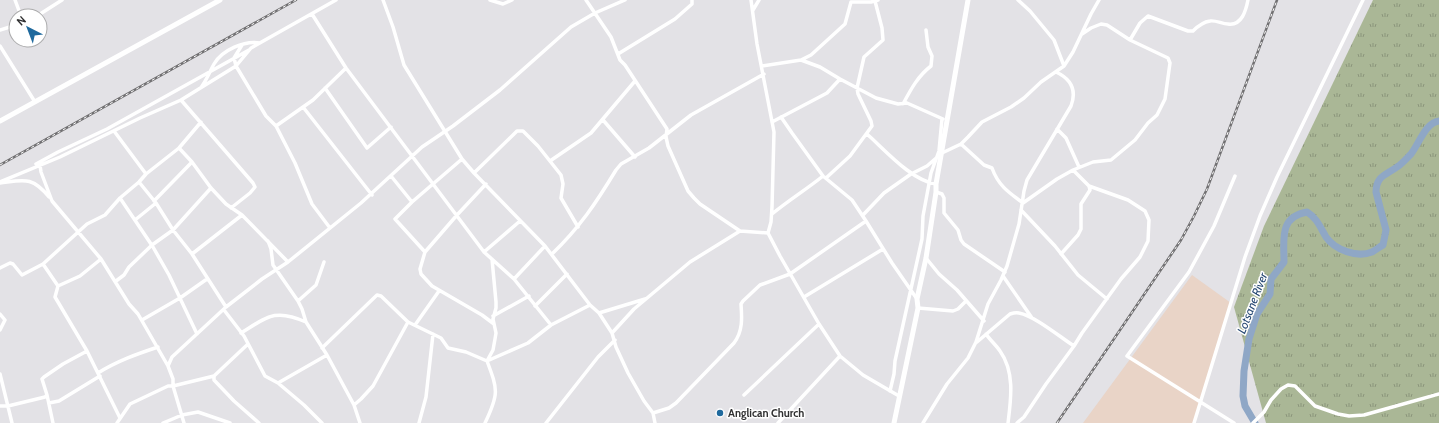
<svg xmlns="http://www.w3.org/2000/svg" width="1439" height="423" font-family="Cabin,sans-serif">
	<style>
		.commercial { fill: #e9d4c7 }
		.grass { fill: url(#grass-tufts) }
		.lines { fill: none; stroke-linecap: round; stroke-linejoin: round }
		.river { stroke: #8fa7c6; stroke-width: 7 }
		.street { stroke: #fff; stroke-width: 3.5 }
		.secondary { stroke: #fff; stroke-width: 5 }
		.rail-casing { stroke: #717072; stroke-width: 2.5 }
		.rail { stroke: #fff; stroke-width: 1; stroke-dasharray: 3; stroke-linecap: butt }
		.poi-dot { fill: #1f699d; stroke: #fff; stroke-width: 1.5 }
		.labels { text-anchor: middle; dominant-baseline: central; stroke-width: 3; stroke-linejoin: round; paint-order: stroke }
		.poi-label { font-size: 11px; font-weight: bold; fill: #303031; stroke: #fff; text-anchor: start }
		.water-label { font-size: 12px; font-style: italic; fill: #274973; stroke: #fff }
	</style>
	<defs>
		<pattern id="grass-tufts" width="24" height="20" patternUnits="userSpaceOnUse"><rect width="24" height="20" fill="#aab796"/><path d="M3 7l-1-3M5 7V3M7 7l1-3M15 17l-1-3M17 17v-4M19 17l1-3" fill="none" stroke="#8b957b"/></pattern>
	</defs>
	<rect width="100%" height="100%" fill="#e3e2e6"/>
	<!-- commercial -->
	<path class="commercial" d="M1192,275L1231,303L1194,423H1083Z"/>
	<!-- grass -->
	<path class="grass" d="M1373,0H1439V423H1266L1234,307L1264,226Z"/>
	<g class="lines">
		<!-- river -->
		<path class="river" d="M1255,423L1245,406L1243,396L1244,371L1249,339L1257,314L1270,294L1271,279L1284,262C1284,239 1279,217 1307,212C1317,218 1320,227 1326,237C1335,250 1357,258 1372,252C1376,250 1379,247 1383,245L1386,230L1376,192C1376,176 1386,175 1397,167C1402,164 1407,158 1411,154C1419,144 1425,123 1439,121"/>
		<!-- street -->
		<path class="street" d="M15,0L21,16
			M383,0L393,27L404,65L462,159L474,173L545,246L590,305L599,313L612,333L616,347L628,373L644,401L653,413L655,423
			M490,0L503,4L512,0
			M586,0L611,37L620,60L625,65L667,129L666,137L668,146L688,191L694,198L700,204L740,231L768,233L780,256L819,324L840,356L863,375L899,396
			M751,0L757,44L774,132L772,207L771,222L768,233
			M1018,0L1030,11L1054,40L1064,66
			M753,10L759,0
			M312,14L346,68L484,252L514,279L551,325
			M37,16L62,0
			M0,30L16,25
			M1130,40L1140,23L1148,16L1188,31H1193C1198,26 1203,22 1210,21C1216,20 1222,24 1228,24C1242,26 1246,10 1248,0
			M242,45L234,58L236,66L266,116L276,126L295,163L312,204L330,228
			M0,46L35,102
			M618,54L675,19L692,4V0
			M801,60L811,55L845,24L851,2H871L878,0
			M762,66L801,60L820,67L840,79L876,98L898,104L907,103L943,119
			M202,86C207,79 210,71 214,64C222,50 245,40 260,43
			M325,88L367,148L391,127
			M181,100L253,183L255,187L250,193L231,208
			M903,104C911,89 918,76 931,66L932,56L928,47L926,30
			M303,107L372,195
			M781,117L792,133L823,176L852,200L866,221L892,263L917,299
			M603,120L635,157
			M772,122L827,93L840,79
			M276,126L313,100L346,68
			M1057,129L1066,138L1079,167
			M114,131L146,174
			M867,134C885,150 912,181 936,184
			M961,144L984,165L992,168C998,185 1008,192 1023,203L1057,179L1073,170L1089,186L1128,200L1145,211L1149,220L1148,241L1140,257L1121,279L1082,333L1074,346L1046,384L1024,417L1017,423
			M179,148L192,162L211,188L226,204L242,215L288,262
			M550,161L591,133L635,81
			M36,164L58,152L107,129L249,50
			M40,165L41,172L52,201L101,259L129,304L138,314L168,366
			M1073,170L1093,162L1111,160L1135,140L1148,123L1157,115L1165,99L1170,63L1168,58L1130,40L1107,25L1101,24L1091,28L1082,34
			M474,173L513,135L517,131H523L538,146L561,175L563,184L561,198L578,227
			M391,176L412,202
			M826,178L850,156L872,126L871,121L858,94L857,88L864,57L883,40L882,28L875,1
			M0,182L60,157L140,118L181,100L236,66L251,48L336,0
			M139,182L156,203L173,230L192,254L226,307
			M0,183C24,180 32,176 49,197
			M486,184L457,215L425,252L420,269L421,274L432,286L482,315L494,324
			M936,192L942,194L944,198V213L958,230L961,240L964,244L1005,272
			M120,198L153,247L169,275L197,334
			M154,201L192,162
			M1021,210L1055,246L1078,275L1107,299
			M772,214C789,200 807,189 823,176
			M863,215L884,193L911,174L927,166L942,153L961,144L968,137L982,122L1011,107L1024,98L1041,82L1064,66L1073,52L1091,14L1099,0
			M135,220L156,203
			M268,241L271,249L273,265L298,301L302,309L306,322L327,355L354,405L361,399L373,386L408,322
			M425,252L395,219L412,202L462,159
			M484,252L520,221
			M192,254L242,215
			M552,254C580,227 596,203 616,170L621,164L649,148L691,115L764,74
			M1061,254L1078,235L1081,229V204L1090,190L1089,186
			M926,258L939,274L957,290L984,321
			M43,264L58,286L55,297L87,351
			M0,268L10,263L13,264L22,275L43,264L87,224L105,215L120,198L139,182L146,174L179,148L201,122
			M1003,276L1032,318
			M514,279L545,246
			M116,281L124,275L129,267L152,245L173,230L211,188
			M58,286L80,276L101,259
			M804,297L883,249
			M298,301L316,285L324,262
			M535,306L567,274
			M918,308L953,311L958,309L966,301
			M224,310L244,336L265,376L278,383L304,405L322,423
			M599,313L645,299
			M0,314L5,320L0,330
			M493,316L529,296
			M142,320L180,298L207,279
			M415,325L439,291
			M241,333C267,317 275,308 306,322
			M612,333L634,309L690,262L740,231
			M986,334C990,340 996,345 1000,351C1015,372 1011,399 1008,423
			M977,342L1010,314C1013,313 1016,312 1019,313C1035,316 1060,337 1074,346
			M248,344L214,376V380L234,401L259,423
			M322,348L377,295L381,296L408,322L441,338L448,348L466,352L487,361L528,343L551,325L590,305
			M487,361L493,350L495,339L496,333L493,319L496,308V302L492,259
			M98,373C117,361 137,354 158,347
			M0,374L12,423
			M278,383L327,355
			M890,391L894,374L895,361L922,239L923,216L931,173L939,151L942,119
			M47,395L53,423
			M744,395L819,324
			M49,403L59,401L100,376
			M354,405L360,423
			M0,406H8L45,397L47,395L42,379L44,377L63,364L87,351L120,418
			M653,413L669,408L676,403L734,343C743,331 742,318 741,304L743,301L760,285L790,274L866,221
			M117,423L130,404L168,386H173V379L168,366L172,357L226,307L262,279L288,262L361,203L422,147L453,126L500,90L571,27L595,13L625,0
			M163,423L182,415L198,412L230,423
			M184,423L173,386L214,376
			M419,423L426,397L433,334
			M485,423C499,394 498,390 487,361
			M546,423L598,357L615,340
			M778,423L840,356
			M923,423L947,384L968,358L976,342L988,304L1001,280L1007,266L1019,224L1024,191L1027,180L1071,106C1077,90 1071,79 1056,72
			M1194,423L1245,257L1260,216L1277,177L1363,0
			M1234,423L1127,356L1189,272L1214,226L1235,176
			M1253,423L1264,412L1271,400L1281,389L1288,385L1295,386L1315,406L1338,414L1349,416L1364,415L1439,394"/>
		<!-- secondary -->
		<path class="secondary" d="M0,121L220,0
			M894,423L918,308L917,299L926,258L936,192V184L968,0"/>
		<!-- rail casing -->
		<g class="rail-casing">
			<path id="rail" d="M0,165L296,0
				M1057,423L1181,240L1194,216L1207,189L1277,0"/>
		</g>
		<!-- rail -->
		<use href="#rail" class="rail"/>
	</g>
	<!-- markers -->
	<circle class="poi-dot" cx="720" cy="413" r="4"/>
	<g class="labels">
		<!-- poi labels -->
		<g class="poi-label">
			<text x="728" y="413">Anglican Church</text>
		</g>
		<!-- water labels -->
		<g class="water-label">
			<text transform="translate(1252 303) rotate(-69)">Lotsane River</text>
		</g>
	</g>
	<!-- north arrow -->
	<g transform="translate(28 28) rotate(318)"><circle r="19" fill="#ffffff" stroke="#acacad"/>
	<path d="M0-3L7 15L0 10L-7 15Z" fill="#1f699d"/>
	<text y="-6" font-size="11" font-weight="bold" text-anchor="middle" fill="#303031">N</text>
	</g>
</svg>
